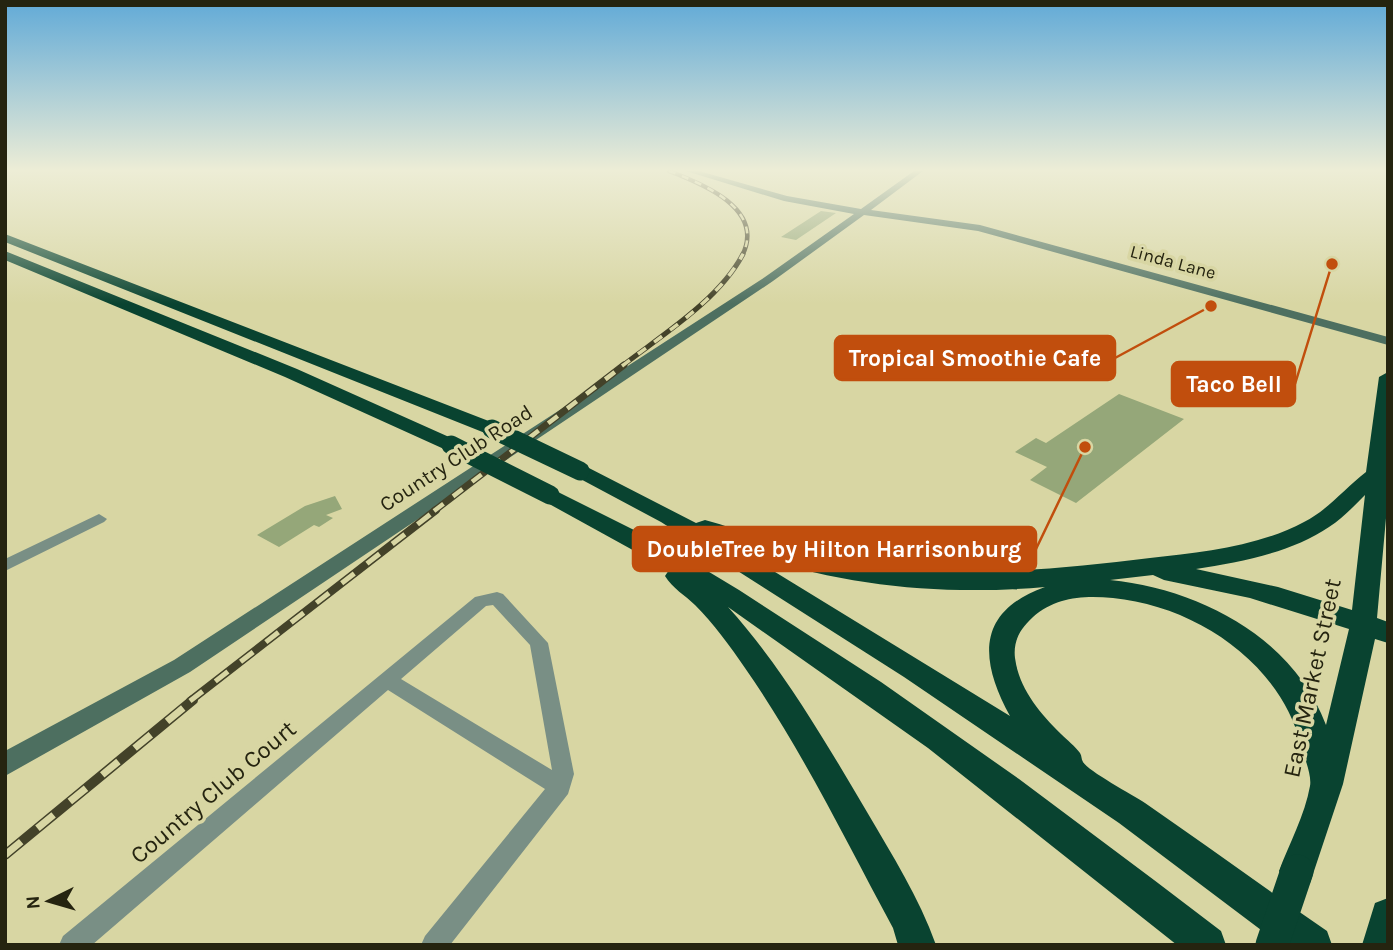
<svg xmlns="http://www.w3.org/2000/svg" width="1393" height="950" font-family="Karla,sans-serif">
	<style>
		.building { fill: #95a779 }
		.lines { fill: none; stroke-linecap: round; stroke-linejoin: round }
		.street { fill: #798f85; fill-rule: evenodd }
		.secondary { fill: #4d6f60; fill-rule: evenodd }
		.highway { fill: #094330; fill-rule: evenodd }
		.rail-far4-casing { stroke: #434229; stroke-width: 4.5 }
		.rail-far3-casing { stroke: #434229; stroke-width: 5 }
		.rail-far2-casing { stroke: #434229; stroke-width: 7 }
		.rail-far1-casing { stroke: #434229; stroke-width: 8 }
		.rail-casing { stroke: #434229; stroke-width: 10 }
		.rail-far4 { stroke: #d8d6a3; stroke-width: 2.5; stroke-dasharray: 7; stroke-linecap: butt }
		.rail-far3 { stroke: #d8d6a3; stroke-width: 3.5; stroke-dasharray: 10; stroke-linecap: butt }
		.rail-far2 { stroke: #d8d6a3; stroke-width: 4.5; stroke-dasharray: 12; stroke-linecap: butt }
		.rail-far1 { stroke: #d8d6a3; stroke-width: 5; stroke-dasharray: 16; stroke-linecap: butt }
		.rail { stroke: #d8d6a3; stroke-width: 7; stroke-dasharray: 21; stroke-linecap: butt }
		.highway-bridge-far1 { stroke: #094330; stroke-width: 19 }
		.highway-bridge { stroke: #094330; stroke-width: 33 }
		.labels { text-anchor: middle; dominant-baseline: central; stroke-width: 7; stroke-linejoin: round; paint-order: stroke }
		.far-street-label { font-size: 18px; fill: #252410; stroke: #d8d6a3 }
		.street-label { font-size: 21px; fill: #252410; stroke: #d8d6a3 }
		.near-street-label { font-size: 24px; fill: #252410; stroke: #d8d6a3 }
		.leader { fill: none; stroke: #c14e0d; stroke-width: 2.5 }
		.callout-dot { fill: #c14e0d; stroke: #d8d6a3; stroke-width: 2.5 }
		.callout { fill: #c14e0d; stroke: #c14e0d; stroke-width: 2.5 }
		.callout-label { font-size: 23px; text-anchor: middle; font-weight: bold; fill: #fff }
	</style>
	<rect width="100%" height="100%" fill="#d8d6a3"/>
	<!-- building -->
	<path class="building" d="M821,211L836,213L796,240L781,237Z
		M1119,394L1184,419L1076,503L1030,480L1047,467L1015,452L1036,438L1046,443Z
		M335,496L342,509L326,515L333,518L319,527L314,525L279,547L257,535L305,506Z"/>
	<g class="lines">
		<!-- street -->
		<path class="street" d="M99,514L107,519L104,522L5,571V559Z
			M497,592L503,594L548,643L574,774L568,794L450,945H421L425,936L545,789L388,690L92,945H59L63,936L475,597ZM493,605L530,645L552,770L401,679L486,606Z"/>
		<!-- secondary -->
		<path class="secondary" d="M686,171H699L787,196L861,209L914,171H923L871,210L980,225L1388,337V345L978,231L864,215L773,281L190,672L5,776V751L174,660L765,277L854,214L784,201Z"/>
		<!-- highway -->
		<path class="highway" d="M5,234L499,425L502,429L492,435L485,433L5,242Z
			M5,251L297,369L458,441L461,445L458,449H444L285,377L5,260Z
			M1388,372L1387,507L1377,618L1388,622V643L1375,639L1343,784L1310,883L1297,889L1284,883L1279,871C1289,844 1305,815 1310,786C1312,775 1304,757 1301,745C1280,662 1195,606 1113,598C1084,595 1055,597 1033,617C1020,629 1013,641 1015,658C1019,689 1040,713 1061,734C1067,740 1075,746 1080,753C1082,756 1081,759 1083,762C1088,771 1133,795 1145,803C1206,845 1266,889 1327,931L1332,945H1281L1119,823L904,677L661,522L573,475L570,471L573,467H587L696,523L705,520C743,530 778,548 816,556C927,581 1038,572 1150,558C1202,552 1257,547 1304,522C1328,510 1345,488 1366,472L1379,377ZM1365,495L1352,610L1278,587L1196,569C1240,562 1291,553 1329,527C1343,518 1354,506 1365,495ZM736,548C833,586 941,596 1045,587C975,612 980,661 1010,716ZM1153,575L1164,580L1250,598L1349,629L1326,725C1293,637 1199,589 1110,580Z
			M550,488L666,546L739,590L881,682L1019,779L1154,880L1221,931L1226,945H1177L928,748L728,607C783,668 825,741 867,812C892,855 919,897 936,945H898L893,928C846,841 802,750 745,668C730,646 714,624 695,605C686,596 672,588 665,576L669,570L542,500L539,495L542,490Z
			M1388,898V945H1362L1375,903Z"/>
		<!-- rail-far4 casing -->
		<g class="rail-far4-casing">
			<path id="rail-far4" d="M669,171C703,184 766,209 742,256"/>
		</g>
		<!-- rail-far3 casing -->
		<g class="rail-far3-casing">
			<path id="rail-far3" d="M622,366C662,335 719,300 743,254"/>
		</g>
		<!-- rail-far2 casing -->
		<g class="rail-far2-casing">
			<path id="rail-far2" d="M434,511L624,365"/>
		</g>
		<!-- rail-far1 casing -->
		<g class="rail-far1-casing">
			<path id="rail-far1" d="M190,701L436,510"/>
		</g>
		<!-- rail casing -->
		<g class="rail-casing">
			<path id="rail" d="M5,855L193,700"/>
		</g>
		<!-- rail-far4 -->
		<use href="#rail-far4" class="rail-far4"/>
		<!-- rail-far3 -->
		<use href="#rail-far3" class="rail-far3"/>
		<!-- rail-far2 -->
		<use href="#rail-far2" class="rail-far2"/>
		<!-- rail-far1 -->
		<use href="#rail-far1" class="rail-far1"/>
		<!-- rail -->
		<use href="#rail" class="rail"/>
		<!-- highway-bridge-far1 -->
		<path class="highway-bridge-far1" d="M492,429L580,471
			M451,445L550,495"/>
		<!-- highway-bridge -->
		<path class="highway-bridge" d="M1272,945L1297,871"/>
	</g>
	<!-- sky -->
	<linearGradient id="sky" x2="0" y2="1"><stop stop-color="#61aad7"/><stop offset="0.56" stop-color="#ededd6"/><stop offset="1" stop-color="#ededd6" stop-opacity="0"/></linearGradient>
	<rect width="1393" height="304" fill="url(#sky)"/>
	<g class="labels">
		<!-- far-street labels -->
		<g class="far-street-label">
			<text transform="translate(1173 262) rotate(15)">Linda Lane</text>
		</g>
		<!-- street labels -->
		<g class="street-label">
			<text transform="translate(456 458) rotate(-33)">Country Club Road</text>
		</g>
		<!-- near-street labels -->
		<g class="near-street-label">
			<text transform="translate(1312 678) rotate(-78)">East Market Street</text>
			<text transform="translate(213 792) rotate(-40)">Country Club Court</text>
		</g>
	</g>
	<!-- callouts -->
	<path class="leader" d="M1211 306L1115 358M1332 264L1295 384M1085 447L1036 549"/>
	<g class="callout-dot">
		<circle cx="1211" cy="306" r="7"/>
		<circle cx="1332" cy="264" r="7"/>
		<circle cx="1085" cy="447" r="7"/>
	</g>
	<g class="callout">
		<rect x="835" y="336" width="280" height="44" rx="7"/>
		<rect x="1172" y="362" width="123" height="44" rx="7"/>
		<rect x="633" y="527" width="403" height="44" rx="7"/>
	</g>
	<g class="callout-label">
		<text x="975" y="366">Tropical Smoothie Cafe</text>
		<text x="1234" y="392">Taco Bell</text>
		<text x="834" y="557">DoubleTree by Hilton Harrisonburg</text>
	</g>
	<!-- border -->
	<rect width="1393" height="950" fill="none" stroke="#252410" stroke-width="14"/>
	<!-- north arrow -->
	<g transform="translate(49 901) rotate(265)" stroke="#d8d6a3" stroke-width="5" paint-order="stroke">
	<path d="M0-5L12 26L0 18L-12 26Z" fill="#252410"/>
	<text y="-10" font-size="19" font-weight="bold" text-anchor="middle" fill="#252410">N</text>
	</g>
</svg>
